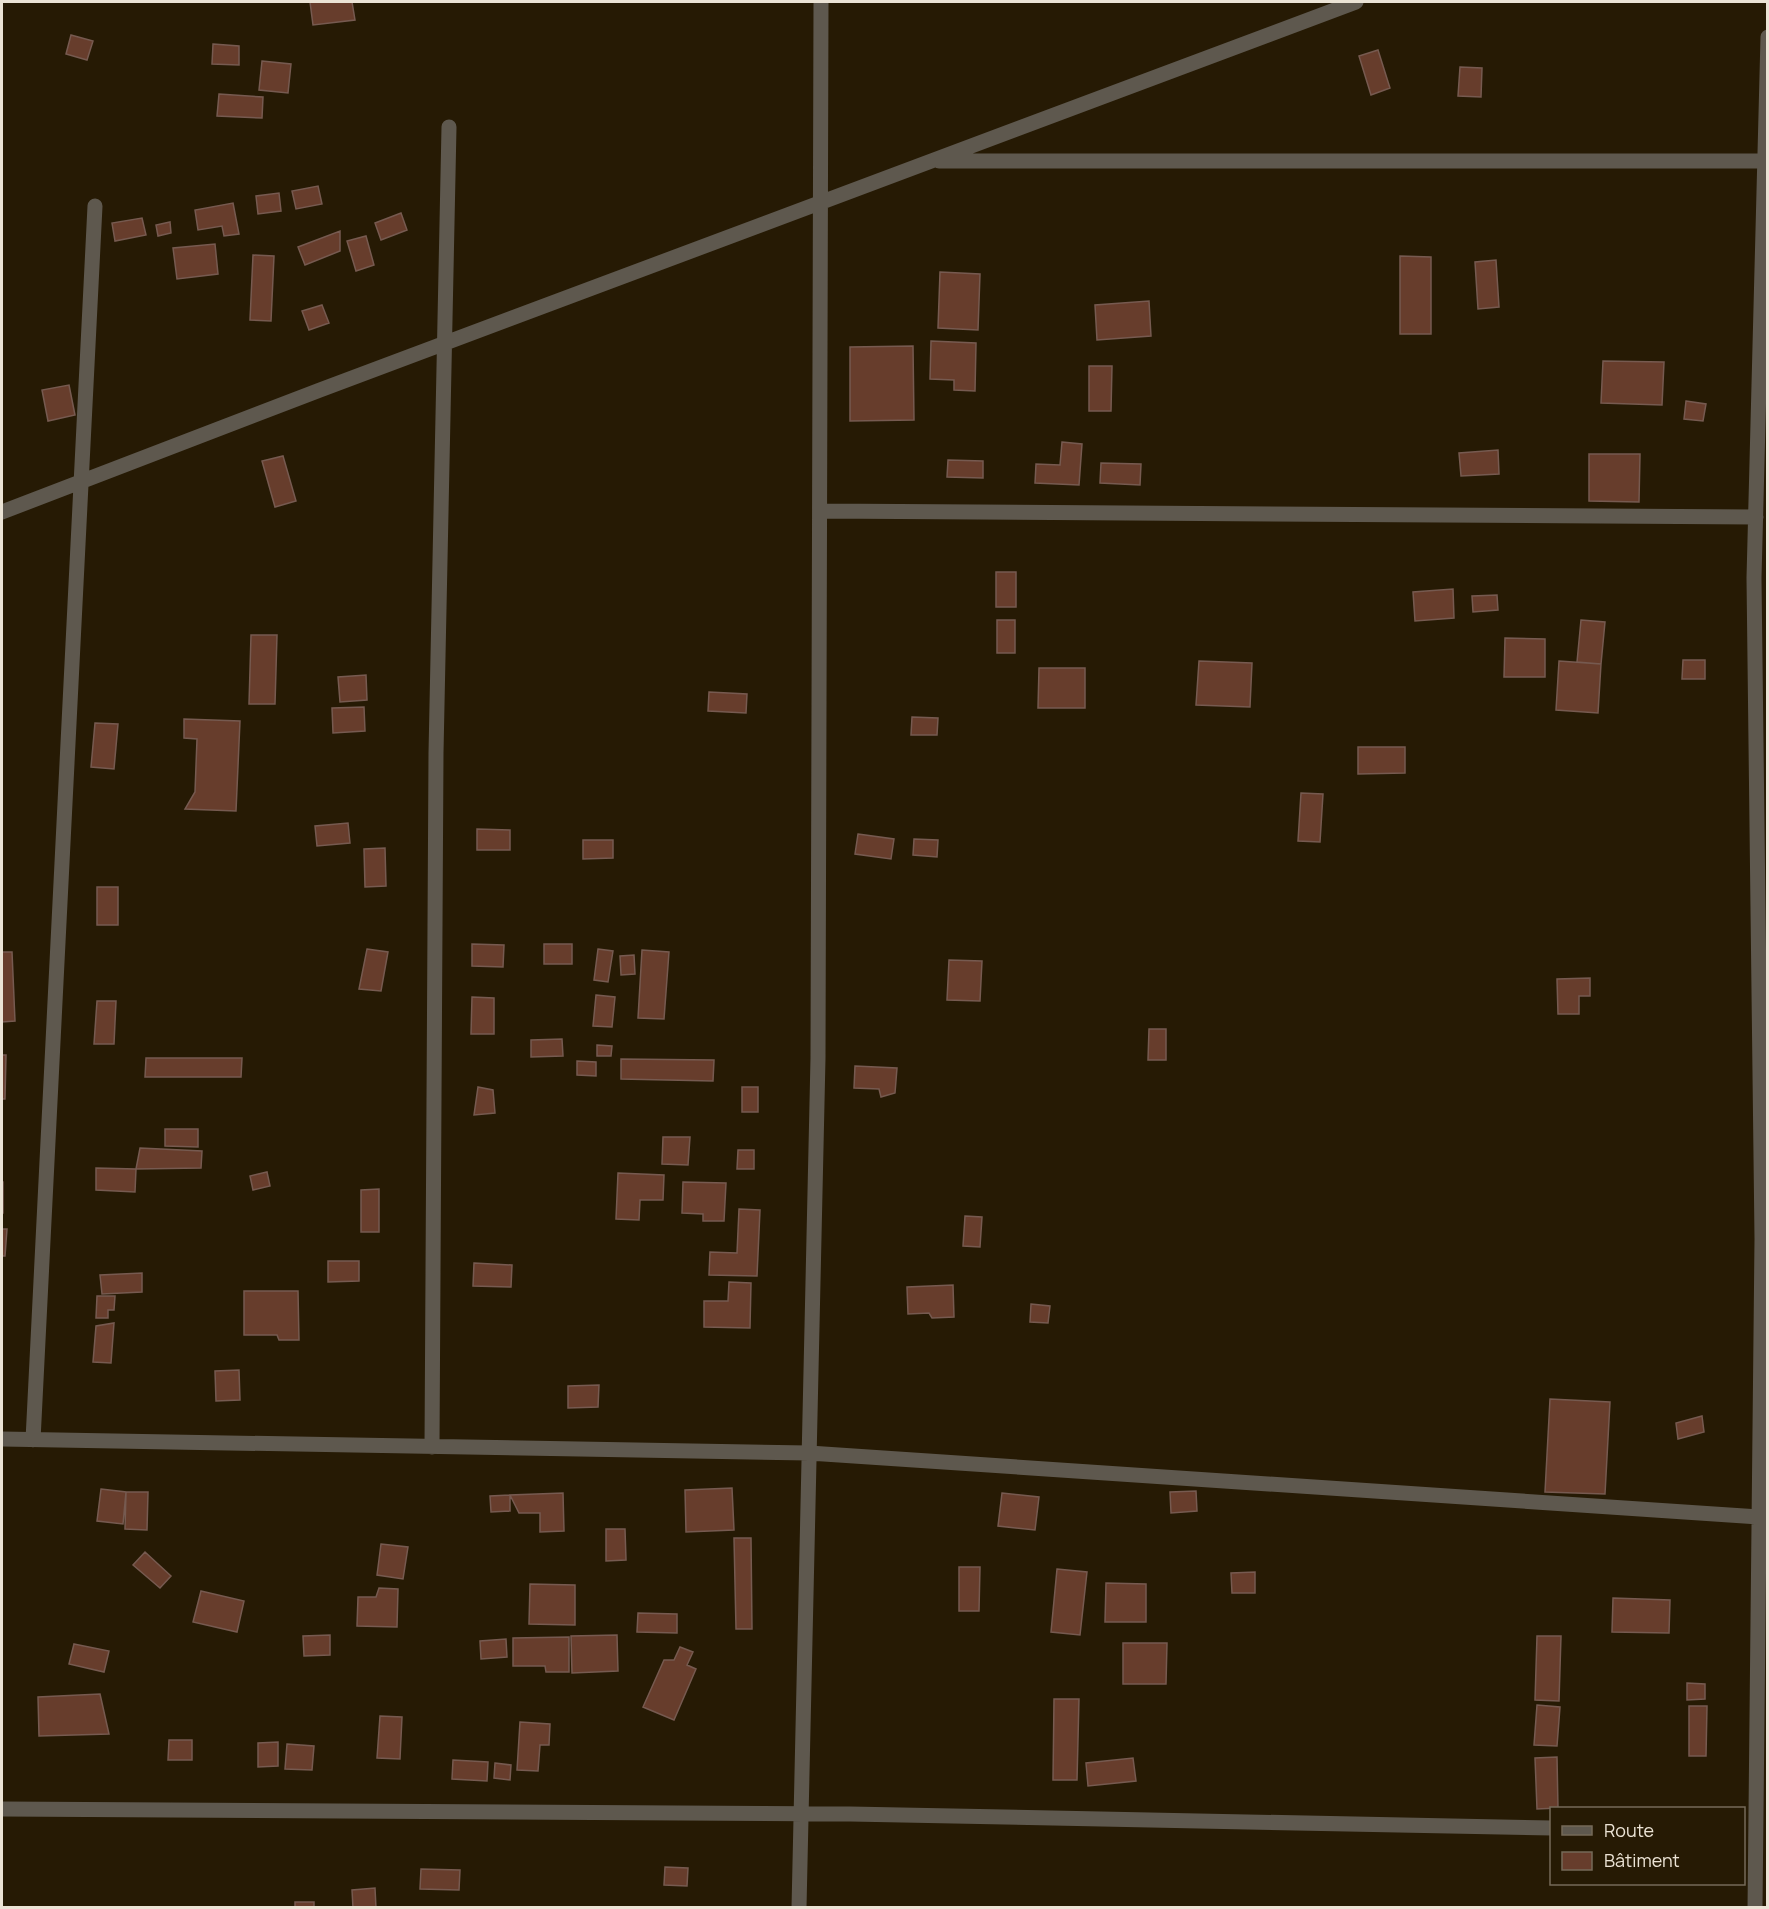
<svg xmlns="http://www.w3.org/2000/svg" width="1769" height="1909" font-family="Manrope,sans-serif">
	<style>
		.building { fill: #673d2c; stroke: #765a50; stroke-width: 1.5 }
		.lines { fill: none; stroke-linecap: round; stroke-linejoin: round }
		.street { stroke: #5e584e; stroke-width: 15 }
	</style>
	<rect width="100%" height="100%" fill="#261a04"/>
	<!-- building -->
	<path class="building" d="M310,2H352L355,20L313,25Z
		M71,35L93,41L87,60L66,54Z
		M213,44L239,46V65L212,64Z
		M1378,50L1390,88L1371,95L1359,56Z
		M262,61L291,64L288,93L259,90Z
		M1460,67L1482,68L1481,97L1458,96Z
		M219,94L263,97L262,118L217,116Z
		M318,186L322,204L296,209L292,191Z
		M279,193L281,211L258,214L256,196Z
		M233,203L239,234L224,236L222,226L198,230L195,210Z
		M401,213L407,230L381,240L375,223Z
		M142,218L146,235L115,241L112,223Z
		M170,222L171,233L158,236L156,225Z
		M340,231V251L305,265L298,247Z
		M366,236L374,265L356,271L347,241Z
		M215,244L218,274L177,279L173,248Z
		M253,255L274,256L271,321L250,320Z
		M1400,256L1431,257V334H1400Z
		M1496,260L1499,307L1478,309L1475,262Z
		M940,272L980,274L978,330L938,328Z
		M1149,301L1151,336L1097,340L1095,305Z
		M322,305L329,323L309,330L302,311Z
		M931,341L976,343L975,391L954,390V380L930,379Z
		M913,346L914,420L850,421V347Z
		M1603,361L1664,362L1662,405L1601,403Z
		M1089,366H1112L1111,411H1089Z
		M69,385L75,415L48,421L42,390Z
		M1686,401L1706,404L1703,421L1684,419Z
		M1062,442L1082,444L1079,485L1035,483L1036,464L1060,465Z
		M1498,450L1499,474L1461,476L1459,453Z
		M1589,454H1640L1639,502L1589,501Z
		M283,456L296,501L275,507L262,461Z
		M948,460L983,461V478L947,477Z
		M1101,463L1141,464L1140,485L1100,483Z
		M996,572H1016V607H996Z
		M1453,589L1454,618L1415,621L1413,592Z
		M1497,595L1498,610L1473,612L1472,596Z
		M997,620H1015V653H997Z
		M1581,620L1605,622L1601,664L1577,662Z
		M251,635H277L275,704H249Z
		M1505,638L1545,639V677H1504Z
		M1683,660H1705V679H1682Z
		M1199,661L1252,663L1250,707L1196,705Z
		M1559,661L1601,664L1598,713L1556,710Z
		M1039,668H1085V708H1038Z
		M366,675L367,700L340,702L338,677Z
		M709,692L747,694L746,713L708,711Z
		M364,707L365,731L333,733L332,708Z
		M912,717L938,718L937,735H911Z
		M184,719L240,721L236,811L185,809L195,792L197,739L184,738Z
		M95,723L118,724L114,769L91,767Z
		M1358,747H1405V773L1358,774Z
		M1301,793L1323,794L1320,842L1298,841Z
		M348,823L350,843L317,846L315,826Z
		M477,829L510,830V850H477Z
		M858,834L894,839L891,859L855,854Z
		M914,839L938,840L937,857L913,855Z
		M583,840H613V858L583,859Z
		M385,848L386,886L365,887L364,849Z
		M97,887H118V925H97Z
		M472,944L504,945L503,967L472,966Z
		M544,944H572V964H544Z
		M367,949L388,952L381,991L359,989Z
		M598,949L613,951L608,982L594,980Z
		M642,950L669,952L664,1019L638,1018Z
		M2,952H12L15,1021L2,1022Z
		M634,955L635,974L621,975L620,956Z
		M949,960L982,961L980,1001L947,1000Z
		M1590,978V996H1579V1014H1558L1557,979Z
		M596,995L615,997L612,1027L593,1026Z
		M472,997L494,998V1034H471Z
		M97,1001H116L114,1044H94Z
		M1149,1029H1166V1060H1148Z
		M562,1039L563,1056L531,1057V1040Z
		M597,1045L612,1046L611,1056H597Z
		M2,1055H6L5,1099H2Z
		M146,1058H242L241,1077H145Z
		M621,1059L714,1060L713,1081L621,1079Z
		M577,1061L596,1062V1076L577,1075Z
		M855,1066L897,1068L895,1093L881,1097L879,1089L854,1088Z
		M478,1087L493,1090L495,1113L474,1115Z
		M742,1087H758V1112H742Z
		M165,1129H198V1147L165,1146Z
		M663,1137H690L688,1165L662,1164Z
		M140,1148L202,1151L201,1168L136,1169Z
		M738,1150H754V1169H737Z
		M96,1168L136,1169L135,1192L96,1190Z
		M267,1172L270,1186L253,1190L250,1176Z
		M618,1173L664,1175L663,1200H640L639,1220L616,1219Z
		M2,1182H3V1213H2Z
		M683,1182L726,1183L724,1221H703V1214L682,1213Z
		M379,1189V1232H361V1190Z
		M739,1209L760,1210L757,1276L709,1275L710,1252L737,1253Z
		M965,1216L982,1217L980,1247L963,1246Z
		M2,1229H7L5,1256H2Z
		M328,1261H359V1281L328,1282Z
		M474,1263L512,1265L511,1287L473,1286Z
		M142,1273V1292L102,1294L100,1275Z
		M729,1282L751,1283L750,1328L704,1327V1301H728Z
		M953,1285L954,1317L932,1318L929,1313L908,1314L907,1287Z
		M244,1291H298L299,1340H279L277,1335H244Z
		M97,1296H115L114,1310H108V1318H96Z
		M1031,1304L1050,1306L1048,1323L1030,1322Z
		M114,1323L111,1363L93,1362L96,1326Z
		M239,1370L240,1400L216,1401L215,1371Z
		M599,1385L598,1407L568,1408V1386Z
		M1550,1399L1610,1402L1605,1494L1545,1492Z
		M1702,1416L1704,1432L1678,1439L1676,1423Z
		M732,1488L734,1530L686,1532L685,1490Z
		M101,1489L126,1492L123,1524L97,1521Z
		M1196,1491L1197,1511L1171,1513L1170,1492Z
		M126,1492H148L147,1530L125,1529Z
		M563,1493L564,1531L540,1532V1513H519L510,1495Z
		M1002,1493L1039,1497L1035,1530L998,1526Z
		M510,1495V1511L491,1512L490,1496Z
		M606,1529H625L626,1560L606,1561Z
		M734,1538H751L752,1629H736Z
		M381,1544L408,1547L403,1579L377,1575Z
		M145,1552L171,1576L160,1588L133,1565Z
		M959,1567H980L979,1611H959Z
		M1057,1569L1087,1572L1080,1635L1051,1632Z
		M1255,1572V1593H1232L1231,1573Z
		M1106,1583L1146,1584V1622H1105Z
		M530,1584L575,1585V1625L529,1624Z
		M379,1588L398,1589L397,1627L357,1626L358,1597H376Z
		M201,1591L244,1601L237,1632L193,1622Z
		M1613,1598L1670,1600L1669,1633L1612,1632Z
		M638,1613L677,1614V1633L637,1632Z
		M330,1635V1655L304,1656L303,1636Z
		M617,1635L618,1671L572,1673L571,1636Z
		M1537,1636H1561L1559,1701L1535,1700Z
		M569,1637V1672H546L545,1666H513V1638Z
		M506,1639L507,1657L481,1659L480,1641Z
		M1123,1643H1167L1166,1684H1123Z
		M74,1644L109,1651L104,1672L69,1664Z
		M680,1647L693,1652L687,1665L696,1669L674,1720L643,1707L664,1660H674Z
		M1687,1683L1705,1684V1699L1687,1700Z
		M100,1694L109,1734L39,1736L38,1697Z
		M1054,1699H1079L1077,1780H1053Z
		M1537,1705L1560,1707L1557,1746L1534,1745Z
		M1689,1706H1707L1706,1756H1689Z
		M380,1716L402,1717L400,1759L377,1758Z
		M520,1722L550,1724L549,1745H540L538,1771L517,1770Z
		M169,1740H192V1760H168Z
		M278,1742V1766L258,1767V1743Z
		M287,1744L314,1746L312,1770L285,1769Z
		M1557,1757L1558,1808L1537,1809L1535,1758Z
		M1133,1758L1136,1781L1088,1786L1086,1763Z
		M453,1760L488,1762L487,1781L452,1779Z
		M495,1763L511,1765L510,1780L494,1778Z
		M665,1867L688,1868L687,1886L664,1885Z
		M421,1869L460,1870L459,1890L420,1889Z
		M375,1888L376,1908H353L352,1890Z
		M295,1902H314V1908H295Z"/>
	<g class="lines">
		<!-- street -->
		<path class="street" d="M939,161H1765
			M820,511L1756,517
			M2,512L320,390L1356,2
			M2,1439L809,1453L1759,1517
			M33,1440L95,206
			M432,1447L436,753L449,127
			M2,1809L850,1814L1552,1828
			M799,1908L818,1058L821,2
			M1755,1908L1762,1239L1754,578L1768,37"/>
	</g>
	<!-- border -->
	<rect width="1769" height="1909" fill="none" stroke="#ebe3d5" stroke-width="6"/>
	<!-- legend -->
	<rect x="1550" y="1807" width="195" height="78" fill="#261a04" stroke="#756a58" stroke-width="1.5"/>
	<rect x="1562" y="1826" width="30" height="9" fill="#5e584e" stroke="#756a58" stroke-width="1.5"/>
	<text x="1604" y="1837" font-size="18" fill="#ebe3d5">Route</text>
	<rect x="1562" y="1852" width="30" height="18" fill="#673d2c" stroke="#756a58" stroke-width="1.5"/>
	<text x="1604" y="1867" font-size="18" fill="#ebe3d5">Bâtiment</text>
</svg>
